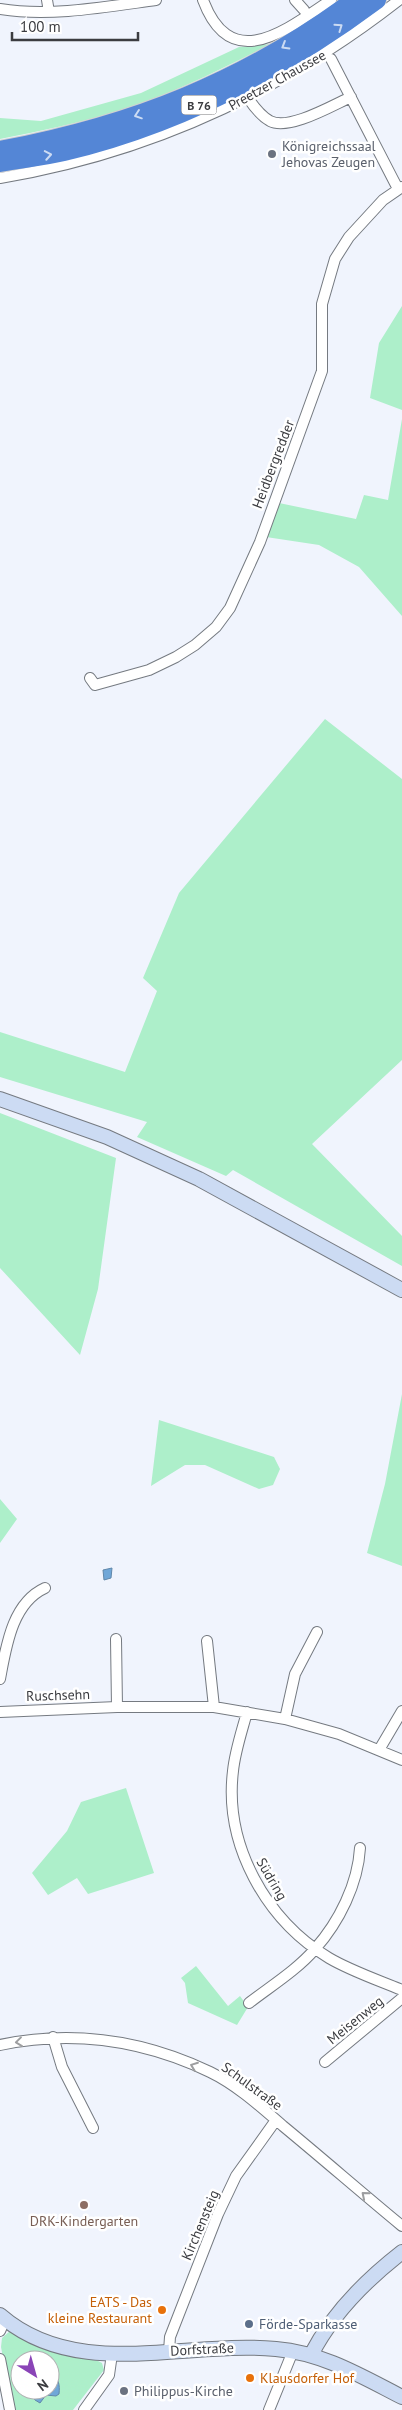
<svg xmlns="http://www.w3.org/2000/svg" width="402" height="2410" font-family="'PT Sans',sans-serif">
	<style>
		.green { fill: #adefca; fill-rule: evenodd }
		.water { fill: #70a7d8; stroke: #6087aa }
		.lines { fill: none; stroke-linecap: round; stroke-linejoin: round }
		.street-casing { stroke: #757a81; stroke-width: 12 }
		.secondary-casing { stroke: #757a81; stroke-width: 16 }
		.highway-casing { stroke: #d0d0d1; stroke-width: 20 }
		.street { stroke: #fff; stroke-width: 10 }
		.secondary { stroke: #ccdbf3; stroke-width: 14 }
		.highway { stroke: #5486d6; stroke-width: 18 }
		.oneway { stroke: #ccdbf3 }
		.oneway2 { stroke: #9d9ea0 }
		.worship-dot { fill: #6b7280; stroke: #fff; stroke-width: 2 }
		.education-dot { fill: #8d6e63; stroke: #fff; stroke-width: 2 }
		.food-dot { fill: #e8710a; stroke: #fff; stroke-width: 2 }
		.service-dot { fill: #5c6f8a; stroke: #fff; stroke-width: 2 }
		.labels { text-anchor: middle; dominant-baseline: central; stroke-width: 5; stroke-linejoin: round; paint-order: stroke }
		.shield { fill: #fff; stroke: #767679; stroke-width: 1 }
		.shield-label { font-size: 12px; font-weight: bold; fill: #3b3c40 }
		.street-label { font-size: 14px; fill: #3b3c40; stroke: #fff }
		.worship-label { font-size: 14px; fill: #5b616d; stroke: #fff; text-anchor: start }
		.education-label { font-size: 14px; fill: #785e54; stroke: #fff }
		.food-label { font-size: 14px; fill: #c56008; stroke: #fff; text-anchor: end }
		.service-label { font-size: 14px; fill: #4e5e75; stroke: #fff; text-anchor: start }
	</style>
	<rect width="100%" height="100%" fill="#f0f4fd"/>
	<!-- green -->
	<path class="green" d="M271,44C221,69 171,95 118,111C80,123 40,131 0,139V118L41,121L141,93L239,47Z
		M402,306V410L370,398L379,343Z
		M402,419V616L359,567L319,545L266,537L279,503L356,519L364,495L388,500Z
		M325,719L402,779V1060L312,1144L402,1236V1266L233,1170L226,1176L137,1137L147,1122L0,1077V1032L125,1072L157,991L143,978L179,893Z
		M0,1113L116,1158L98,1289L80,1355L0,1268Z
		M402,1394V1566L367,1553L385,1484Z
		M159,1420L274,1457L280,1469L273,1485L259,1489L205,1465H185L151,1486Z
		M0,1499L17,1519L0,1543Z
		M126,1788L154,1873L88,1894L77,1878L48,1895L32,1873L67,1831L81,1802Z
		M196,1966L228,2006L240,1996L248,2007L237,2025L188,2003L185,1983L181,1978Z
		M10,2331L67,2355L98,2361L102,2363L104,2370L73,2410H13L1,2347L2,2338ZM20,2360H50V2373L55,2375L56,2396L20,2390Z"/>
	<!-- water -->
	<path class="water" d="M112,1568L111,1578L104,1580L103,1570Z
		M50,2373C59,2377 60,2385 59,2394L56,2396L46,2395L40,2403L35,2400L28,2390H50Z"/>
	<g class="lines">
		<!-- street casing -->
		<g class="street-casing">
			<path id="street" d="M47,0L49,12
				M203,0C231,75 286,30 331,0
				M295,0L304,10
				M0,9C50,17 105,7 156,0
				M331,59L398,189
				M248,98C254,107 261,116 270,121C289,131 333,105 351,97
				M0,178C149,153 280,93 399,0
				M90,678L95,685L149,670L176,657L195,645L216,627L230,608L260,542L322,371V304L335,259L349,237L383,200L402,187
				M116,1639L117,1707
				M207,1641L214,1707
				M0,1679C6,1647 12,1603 45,1588
				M0,1712L117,1707H214L285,1719L339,1734L402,1760
				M247,1712C242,1731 235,1751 233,1771C224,1845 266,1920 329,1958C351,1971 378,1980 402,1990
				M285,1719L295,1674L317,1632
				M379,1750L402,1711
				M249,2003C271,1986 297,1970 315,1949C339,1922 358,1884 360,1848
				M53,2037L62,2067L93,2128
				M0,2045C72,2030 143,2040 210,2072C237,2085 261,2107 283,2126C323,2159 362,2193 402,2226
				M325,2062L402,1998
				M0,2331L5,2320
				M169,2351L170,2337L218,2214L236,2176L276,2120
				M0,2359L10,2410
				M84,2410L109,2375L112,2354
				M269,2410L293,2351"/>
		</g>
		<!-- secondary casing -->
		<g class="secondary-casing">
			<path id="secondary" d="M0,1099L107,1137L199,1179L402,1290
				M0,2315C77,2382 185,2340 276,2349C323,2353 361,2376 402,2397
				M311,2355C332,2314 366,2280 402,2252"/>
		</g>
		<!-- highway casing -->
		<g class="highway-casing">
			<path id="highway" d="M0,150C133,125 245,81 354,0
				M0,163C21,159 43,157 64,152C178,125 283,70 377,0"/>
		</g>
		<!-- street -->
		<use href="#street" class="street"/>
		<!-- secondary -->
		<use href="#secondary" class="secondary"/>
		<!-- highway -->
		<use href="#highway" class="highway"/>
	</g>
	<!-- one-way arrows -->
	<defs><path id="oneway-chevron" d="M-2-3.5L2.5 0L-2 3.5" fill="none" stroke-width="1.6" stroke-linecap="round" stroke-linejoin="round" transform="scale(1.25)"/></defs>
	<g class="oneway">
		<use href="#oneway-chevron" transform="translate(339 27) rotate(-35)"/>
		<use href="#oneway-chevron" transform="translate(285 46) rotate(149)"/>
		<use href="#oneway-chevron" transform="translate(138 115) rotate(161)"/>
		<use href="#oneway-chevron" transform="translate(48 155) rotate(-10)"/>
	</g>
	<g class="oneway2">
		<use href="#oneway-chevron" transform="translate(19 2042) rotate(173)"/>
		<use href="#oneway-chevron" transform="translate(194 2066) rotate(-159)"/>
		<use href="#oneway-chevron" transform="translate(365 2195) rotate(-140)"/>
	</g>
	<!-- markers -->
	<g class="worship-dot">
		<circle cx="272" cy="154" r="5"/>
		<circle cx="124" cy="2391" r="5"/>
	</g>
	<circle class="education-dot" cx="84" cy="2205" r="5"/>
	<g class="food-dot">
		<circle cx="162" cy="2310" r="5"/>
		<circle cx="250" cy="2378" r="5"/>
	</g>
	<circle class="service-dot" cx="249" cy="2324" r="5"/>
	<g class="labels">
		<!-- shield labels -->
		<rect class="shield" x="181.5" y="95.5" width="35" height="19" rx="4"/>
		<g class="shield-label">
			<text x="199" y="105">B 76</text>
		</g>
		<!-- street labels -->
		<g class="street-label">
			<text transform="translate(277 80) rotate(-29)">Preetzer Chaussee</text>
			<text transform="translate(273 464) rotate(-69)">Heidbergredder</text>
			<text transform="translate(58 1695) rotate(-2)">Ruschsehn</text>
			<text transform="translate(272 1879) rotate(60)">Südring</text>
			<text transform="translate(355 2020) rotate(-39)">Meisenweg</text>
			<text transform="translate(252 2086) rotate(36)">Schulstraße</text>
			<text transform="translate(200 2225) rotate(-67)">Kirchensteig</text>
			<text transform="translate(202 2349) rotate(-3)">Dorfstraße</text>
		</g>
		<!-- worship labels -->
		<g class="worship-label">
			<text x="282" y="146">Königreichssaal<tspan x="282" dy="16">Jehovas Zeugen</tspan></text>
			<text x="134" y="2391">Philippus-Kirche</text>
		</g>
		<!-- education labels -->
		<g class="education-label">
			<text x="84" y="2221">DRK-Kindergarten</text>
		</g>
		<!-- food labels -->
		<g class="food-label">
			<text x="152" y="2302">EATS - Das<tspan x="152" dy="16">kleine Restaurant</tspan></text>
			<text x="260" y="2378" text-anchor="start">Klausdorfer Hof</text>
		</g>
		<!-- service labels -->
		<g class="service-label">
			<text x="259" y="2324">Förde-Sparkasse</text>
		</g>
	</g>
	<!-- north arrow -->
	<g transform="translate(35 2375) rotate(143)"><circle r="24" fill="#ffffff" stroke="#b1b1b3"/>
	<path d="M0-4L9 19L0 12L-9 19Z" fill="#8a44b7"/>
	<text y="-8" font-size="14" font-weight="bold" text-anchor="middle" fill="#3b3c40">N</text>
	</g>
	<!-- scale -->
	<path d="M12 32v8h126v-8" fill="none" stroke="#3b3c40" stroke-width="2.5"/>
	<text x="20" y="32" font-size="15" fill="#3b3c40" stroke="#ffffff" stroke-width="4" paint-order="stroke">100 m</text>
</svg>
